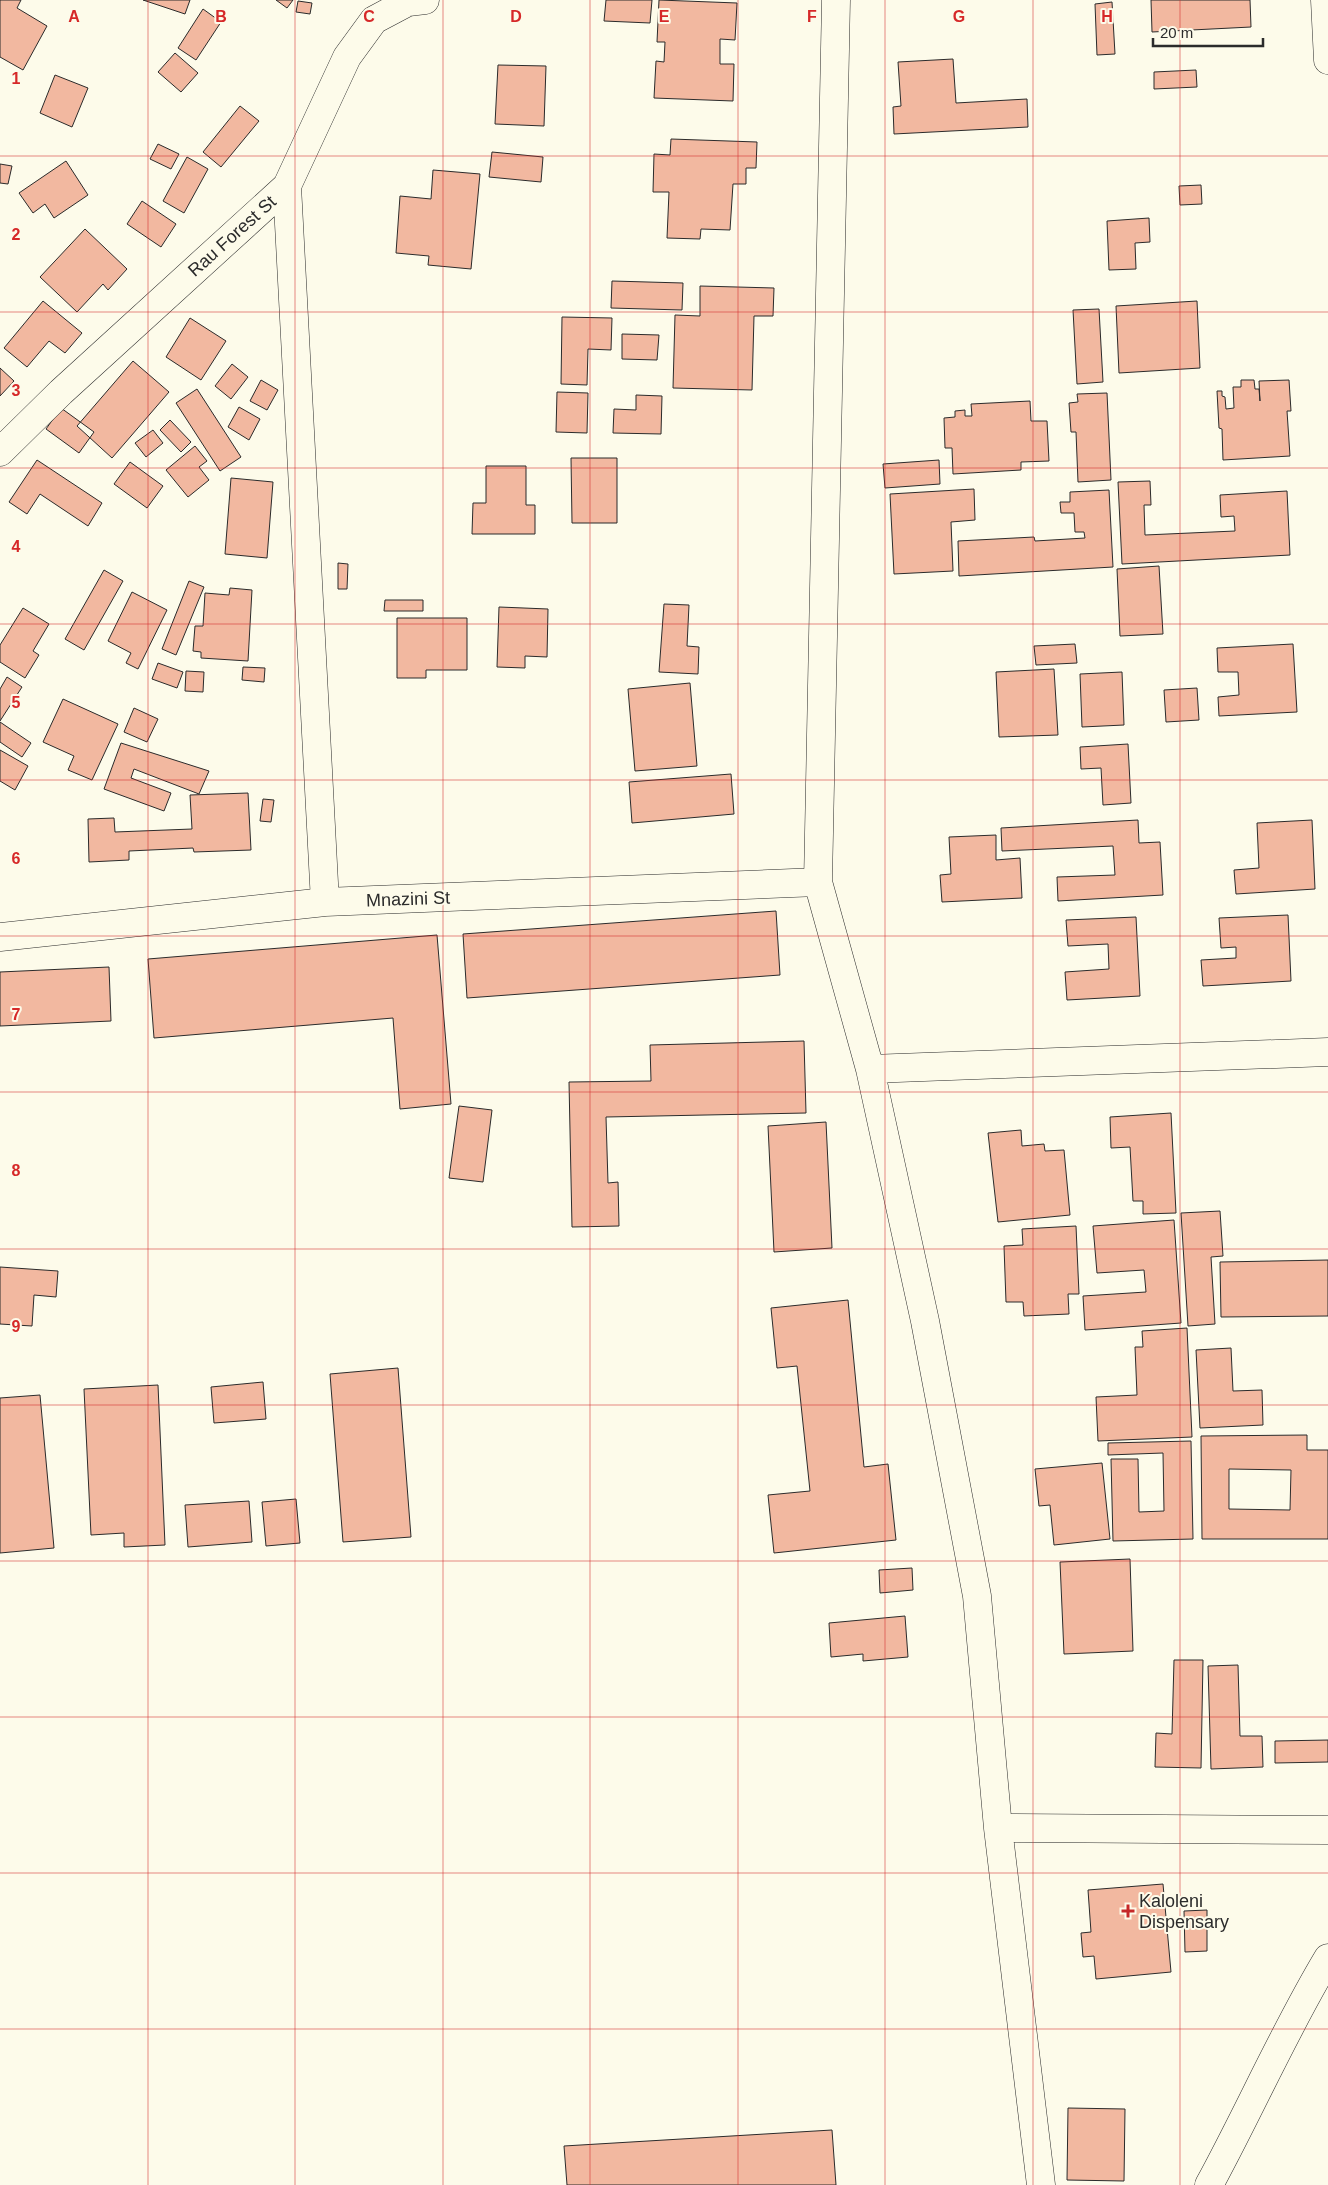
<svg xmlns="http://www.w3.org/2000/svg" width="1328" height="2185" font-family="Arial,sans-serif">
	<style>
		.building { fill: #f2b8a0; stroke: #2b2b2b; fill-rule: evenodd }
		.lines { fill: none; stroke-linecap: round; stroke-linejoin: round }
		.street-casing { stroke: #2b2b2b; stroke-width: 29 }
		.street { stroke: #fdfbea; stroke-width: 28 }
		.grid { fill: none; stroke: #d62828; stroke-width: 1; stroke-opacity: 0.55 }
		.poi-dot { fill: #c62828; stroke: #fdfbea; stroke-width: 2 }
		.labels { text-anchor: middle; dominant-baseline: central; stroke-width: 4; stroke-linejoin: round; paint-order: stroke }
		.street-label { font-size: 18px; fill: #2b2b2b; stroke: #fdfbea }
		.poi-label { font-size: 18px; fill: #2b2b2b; stroke: #fdfbea; text-anchor: start }
		.grid-label { font-size: 16px; text-anchor: middle; font-weight: bold; fill: #d62828; stroke: #fdfbea; stroke-width: 4; stroke-linejoin: round; paint-order: stroke }
	</style>
	<rect width="100%" height="100%" fill="#fdfbea"/>
	<!-- building -->
	<path class="building" d="M0,0H21L17,8L47,26L23,70L0,57Z
		M143,0H190L185,14Z
		M276,0H293L287,8Z
		M606,0H652L650,23L604,21Z
		M659,0L737,3L735,40L720,39V64H734L733,101L654,98L656,61L664,62L665,42H657Z
		M1151,0H1250L1251,27L1152,32Z
		M298,1L312,3L310,14L296,12Z
		M1112,2L1115,54L1097,55L1095,4Z
		M203,9L221,22L196,60L178,48Z
		M175,53L198,73L181,92L158,72Z
		M953,59L956,103L1027,99L1028,127L894,134L893,107L901,106L898,62Z
		M498,65L546,66L544,126L495,124Z
		M1196,70L1197,87L1154,89V72Z
		M55,75L88,88L72,127L40,113Z
		M240,106L259,121L221,167L203,152Z
		M671,139L757,142L756,168H746V184H733L730,230L701,229L700,239L667,238L669,192H653L654,154L670,155Z
		M158,144L179,154L171,169L150,159Z
		M492,152L543,157L541,182L489,177Z
		M187,157L208,169L184,213L163,201Z
		M66,161L88,195L54,218L45,204L33,213L19,193Z
		M0,164L12,166L8,184L0,183Z
		M433,170L480,174L471,269L428,265L429,256L396,253L400,196L431,199Z
		M1201,185L1202,204L1180,205L1179,186Z
		M142,201L176,224L161,247L127,224Z
		M1149,218L1150,242L1135,243L1136,269L1109,270L1107,221Z
		M85,229L127,269L108,290L103,284L77,312L40,277Z
		M612,281L683,283L682,310L611,308Z
		M700,286L774,288L773,316H754L752,390L673,388L675,315L700,316Z
		M43,301L82,333L65,353L49,341L27,367L4,348Z
		M1197,301L1200,368L1119,373L1116,306Z
		M1099,309L1103,382L1077,384L1073,310Z
		M562,317L612,318L611,350L588,349L587,385L561,384Z
		M190,318L226,341L201,380L166,357Z
		M622,334L659,335L657,360L622,359Z
		M133,361L169,392L112,458L77,426Z
		M232,364L248,377L231,399L215,386Z
		M0,368L14,381L0,396Z
		M261,380L278,390L267,410L250,401Z
		M1241,380H1254L1255,389H1259L1260,401L1259,381L1289,380L1291,411H1287L1290,456L1223,460L1222,429L1219,428L1217,391H1222V396L1225,397L1226,409L1234,408L1233,387H1241Z
		M197,389L241,457L220,471L176,403Z
		M557,392L588,393L587,433L556,432Z
		M1107,393L1111,480L1078,482L1076,432H1071L1069,403L1078,402L1077,394Z
		M636,395L662,396L661,434L613,433L614,409L636,410Z
		M1030,401L1031,421H1047L1049,461L1021,462V470L953,474L952,448H945L944,418L955,417V411L965,410V416H972L971,404Z
		M239,407L260,419L249,440L228,427Z
		M61,408L94,432L79,453L46,429Z
		M170,420L191,442L181,452L160,430Z
		M153,430L163,443L146,457L135,443Z
		M195,446L207,461L199,467L209,480L188,497L166,470Z
		M571,458H617V523H572Z
		M37,460L102,503L88,526L40,494L27,514L9,502Z
		M939,460L940,484L885,488L883,464Z
		M130,462L163,486L147,508L114,484Z
		M486,466H526V505H535V534H472L473,503H486Z
		M231,478L273,482L267,558L225,554Z
		M1150,481L1151,505H1144L1145,535L1235,531L1234,516L1221,517L1220,495L1287,491L1290,555L1122,564L1118,482Z
		M974,489L975,520L951,522L953,571L894,574L890,494Z
		M1109,490L1113,567L959,576L958,541L1034,537L1035,541L1085,538L1084,532H1075L1074,513H1061L1060,502H1070V492Z
		M338,563L348,564L347,589H338Z
		M1159,566L1163,634L1120,636L1117,569Z
		M104,570L123,581L84,650L65,639Z
		M189,581L204,587L176,655L162,649Z
		M230,588L252,590L248,661L201,658V652L193,651L195,626H203L205,593L229,595Z
		M132,592L167,610L138,669L126,663L131,653L108,641Z
		M385,600H423V611H384Z
		M664,604L689,605L687,646L699,647L698,674L659,672Z
		M499,607L548,609L547,657L525,656V668L497,667Z
		M23,608L49,624L33,651L39,655L25,678L0,662V645Z
		M397,618H467V670H426V678H397Z
		M1075,644L1077,663L1036,665L1034,646Z
		M1293,644L1297,712L1219,716L1218,697L1239,695L1238,672H1218L1217,648Z
		M158,663L183,672L177,688L152,679Z
		M243,667L265,668L264,682L242,680Z
		M1054,669L1058,735L999,737L996,672Z
		M186,671L204,672L203,692L185,691Z
		M1122,672L1124,725L1082,727L1080,674Z
		M7,677L22,687L0,721V689Z
		M690,683L697,766L635,771L628,689Z
		M1197,688L1199,720L1166,722L1164,690Z
		M63,699L118,724L92,780L68,770L74,756L43,742Z
		M134,708L158,719L147,742L124,732Z
		M0,722L31,743L22,757L0,742Z
		M121,743L209,771L199,794L134,769L131,778L171,793L164,811L104,789Z
		M1128,744L1131,803L1103,805L1101,768L1081,769L1080,747Z
		M0,750L28,766L15,790L0,781Z
		M731,774L734,814L632,823L629,782Z
		M248,793L251,850L194,852L193,848L129,851V860L89,862L88,819L114,818L115,832L192,829L190,795Z
		M263,799L274,800L271,822L260,821Z
		M1138,820L1139,843L1160,842L1163,895L1058,901L1057,877L1115,875L1113,846L1002,851L1001,828Z
		M1312,820L1315,889L1236,894L1234,870L1259,868L1257,823Z
		M996,835V860L1020,858L1022,898L942,902L940,875L951,874L949,837Z
		M776,911L780,975L467,998L463,934Z
		M1288,915L1291,981L1203,986L1201,960L1236,958V947L1221,948L1219,918Z
		M1136,917L1140,996L1067,1000L1065,972L1109,969L1108,944L1068,946L1066,920Z
		M437,935L451,1104L400,1109L393,1018L154,1038L148,959Z
		M109,967L111,1021L0,1026V972Z
		M804,1041L806,1113L606,1117L608,1183L618,1182L619,1226L572,1227L569,1082L651,1081L650,1045Z
		M459,1106L492,1110L483,1182L449,1178Z
		M1171,1113L1176,1213L1143,1214V1201H1133L1130,1147L1111,1148L1110,1117Z
		M826,1122L832,1248L774,1252L768,1126Z
		M1021,1130L1022,1146L1044,1144L1045,1151L1064,1150L1070,1215L998,1222L988,1133Z
		M1220,1211L1223,1256L1211,1257L1215,1324L1188,1326L1181,1213Z
		M1174,1220L1181,1323L1085,1330L1083,1296L1146,1292L1144,1270L1097,1273L1093,1226Z
		M1076,1226L1079,1294H1068L1069,1314L1024,1316L1023,1302H1006L1004,1246L1023,1245L1022,1229Z
		M1328,1260V1316L1221,1317L1220,1262Z
		M0,1267L58,1271L56,1297L34,1295L32,1326L0,1324Z
		M848,1300L864,1467L888,1464L896,1540L774,1553L768,1495L810,1491L797,1366L777,1368L771,1308Z
		M1187,1328L1192,1437L1098,1441L1096,1397L1137,1395L1135,1347H1143L1142,1331Z
		M1231,1348L1233,1391L1262,1390L1263,1425L1200,1428L1196,1350Z
		M398,1368L411,1537L343,1542L330,1374Z
		M263,1382L266,1419L214,1423L211,1387Z
		M158,1385L165,1545L124,1547V1533L91,1535L84,1389Z
		M40,1395L54,1548L0,1553V1398Z
		M1307,1435V1450H1328V1539H1202L1201,1436ZM1229,1469L1291,1470L1290,1510L1229,1509Z
		M1191,1441L1193,1539L1113,1541L1111,1459H1138L1139,1512L1164,1511L1163,1453L1108,1455V1443Z
		M1102,1463L1110,1539L1054,1545L1050,1505L1039,1506L1035,1469Z
		M296,1499L300,1543L266,1546L262,1502Z
		M249,1501L252,1542L188,1547L185,1505Z
		M1130,1559L1133,1651L1064,1654L1060,1562Z
		M912,1568L913,1590L880,1593L879,1570Z
		M905,1616L908,1657L863,1661V1654L831,1657L829,1623Z
		M1174,1660H1203L1201,1768L1155,1767L1156,1733L1172,1734Z
		M1238,1665L1240,1736H1262L1263,1767L1211,1769L1208,1666Z
		M1328,1740V1762L1275,1763V1741Z
		M1163,1884L1171,1972L1096,1979L1094,1956L1083,1957L1081,1933L1091,1932L1088,1890Z
		M1207,1910V1951L1185,1952L1184,1911Z
		M1068,2108L1125,2109L1124,2181L1067,2180Z
		M832,2130L836,2185H567L564,2146Z"/>
	<g class="lines">
		<!-- street casing -->
		<g class="street-casing">
			<path id="street" d="M836,0L818,882L870,1069L925,1321L977,1596L998,1828L1041,2185
				M1325,0L1328,60
				M287,186L325,902
				M0,452L61,392L287,186L347,57L374,20L408,2L425,0
				M0,937L325,902L818,882
				M870,1069L1328,1052
				M998,1828L1328,1830
				M1209,2185C1250,2110 1284,2031 1328,1958"/>
		</g>
		<!-- street -->
		<use href="#street" class="street"/>
	</g>
	<!-- grid -->
	<path class="grid" d="M148,0V2185M295,0V2185M443,0V2185M590,0V2185M738,0V2185M885,0V2185M1033,0V2185M1180,0V2185M0,156H1328M0,312H1328M0,468H1328M0,624H1328M0,780H1328M0,936H1328M0,1092H1328M0,1249H1328M0,1405H1328M0,1561H1328M0,1717H1328M0,1873H1328M0,2029H1328"/>
	<!-- markers -->
	<path class="poi-dot" d="M1125.5 1903.5h5v5h5v5h-5v5h-5v-5h-5v-5h5z"/>
	<g class="labels">
		<!-- street labels -->
		<g class="street-label">
			<text transform="translate(232 236) rotate(-42)">Rau Forest St</text>
			<text transform="translate(408 899) rotate(-2)">Mnazini St</text>
		</g>
		<!-- poi labels -->
		<g class="poi-label">
			<text x="1139" y="1901">Kaloleni<tspan x="1139" dy="21">Dispensary</tspan></text>
		</g>
	</g>
	<g class="grid-label">
		<text x="74" y="22">A</text>
		<text x="221" y="22">B</text>
		<text x="369" y="22">C</text>
		<text x="516" y="22">D</text>
		<text x="664" y="22">E</text>
		<text x="812" y="22">F</text>
		<text x="959" y="22">G</text>
		<text x="1107" y="22">H</text>
		<text x="16" y="84">1</text>
		<text x="16" y="240">2</text>
		<text x="16" y="396">3</text>
		<text x="16" y="552">4</text>
		<text x="16" y="708">5</text>
		<text x="16" y="864">6</text>
		<text x="16" y="1020">7</text>
		<text x="16" y="1176">8</text>
		<text x="16" y="1332">9</text>
	</g>
	<!-- scale -->
	<path d="M1153 38v8h110v-8" fill="none" stroke="#2b2b2b" stroke-width="2.5"/>
	<text x="1160" y="38" font-size="15" fill="#2b2b2b" stroke="#fdfbea" stroke-width="4" paint-order="stroke">20 m</text>
</svg>
